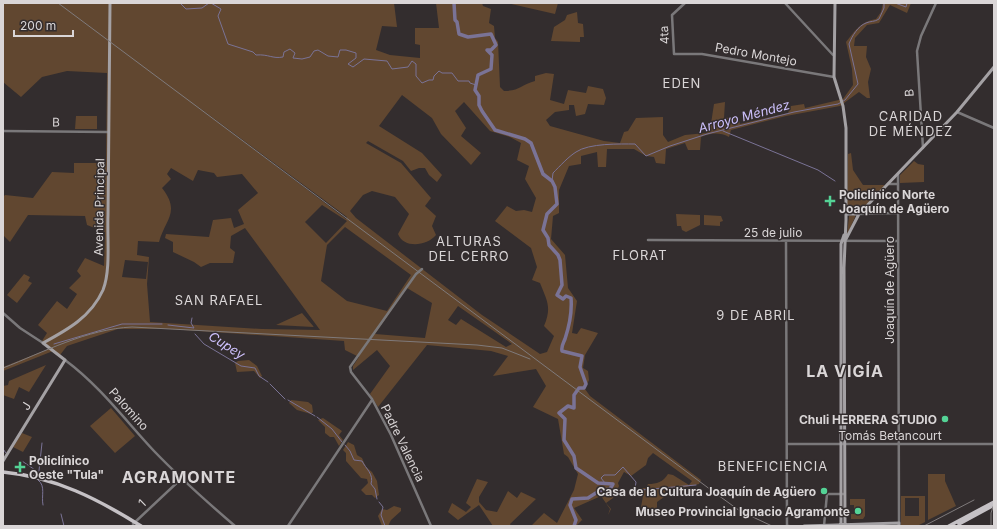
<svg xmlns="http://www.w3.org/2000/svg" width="997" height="529" font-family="Inter,sans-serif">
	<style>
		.green { fill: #614730; fill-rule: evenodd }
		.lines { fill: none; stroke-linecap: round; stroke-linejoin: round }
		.stream { stroke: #7a7396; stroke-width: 1 }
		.river { stroke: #7a7396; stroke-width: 3.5 }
		.tertiary { stroke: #7a787a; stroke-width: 2.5 }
		.secondary { stroke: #a4a1a4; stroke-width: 3 }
		.primary { stroke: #c5c1c5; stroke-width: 3.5 }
		.rail { stroke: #7f7a7b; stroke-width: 1 }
		.poi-dot { fill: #54d396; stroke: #332d2e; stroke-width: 1.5 }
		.labels { text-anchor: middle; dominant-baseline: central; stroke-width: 3; stroke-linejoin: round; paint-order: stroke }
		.street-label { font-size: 12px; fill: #dad6d7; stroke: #332d2e }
		.poi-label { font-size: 12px; font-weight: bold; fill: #dad6d7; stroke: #332d2e; text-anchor: end }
		.neighbourhood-label { font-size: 13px; letter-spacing: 1px; fill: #dad6d7; stroke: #332d2e }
		.water-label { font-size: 13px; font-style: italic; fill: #cdc0fc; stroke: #332d2e }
		.district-label { font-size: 16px; font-weight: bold; letter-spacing: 1px; fill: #dad6d7; stroke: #332d2e }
	</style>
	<rect width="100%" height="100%" fill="#332d2e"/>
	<!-- green -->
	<path class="green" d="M3,3H394L397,27L382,26L376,50L390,55L420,58V45L415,44V28H439L436,3H482L483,6L491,9L489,23L494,26L495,38L498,42L500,87L504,91C520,91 520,85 535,81V76L546,73L554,74L550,100L564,104L568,90L586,93L588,86L603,89L606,98L604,105L588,104L585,114L576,116L574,105H569V110L555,112L546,120L550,126L604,141L620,143L624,132L628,131L636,118L663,117V135L668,142L685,135L706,133L710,130L714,104L725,102L724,118L738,117L740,124L788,113L791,106L804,104L805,108L843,99L853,85L852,69L846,42C854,32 861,21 876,19L881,12L883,3H911L907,13L890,5L879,23L867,25L855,38L854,46H867L866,57L871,69L868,82L870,98H867L859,92L840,106L786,116L731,130L729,137C719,132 711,133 701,137L700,150H688L685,143L666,149L665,164L656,163L654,157L646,156L634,149H607L606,167H598L597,152L581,156V164L569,166L559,190V213L553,216L551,239L565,255L568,288L577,301L572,333L577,334L581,328L598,333L585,355L583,368L588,371L589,380L585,389L590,396L701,480L699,484L674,490L657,502V513L641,507L643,496L641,488H646L648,484C657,484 663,482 668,474L673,475L689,485L692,481L653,453L648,458L646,465L631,476L624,472L618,483L619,486L613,498L606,503L611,509L608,515L601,522L608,515L610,509L601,496L574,508L583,521L582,520L576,526H531L544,513L557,523L574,490L578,474L568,457L564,454L558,419L533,407L546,386L536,369L493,376L508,356L491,351L427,345L378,407L370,394L390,366L377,350L353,370V366L359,357L345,350L344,341L169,329H118L67,346L60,355L53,351L3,371V367L51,348L42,341L47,333L38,325L57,301L67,309L77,294L69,288L81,276L77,271L85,258L104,266L105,232L87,225L85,216L28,215L10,242L3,235V197L5,195L33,198L52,172L74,173V163H106L107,73L67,71L42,77L21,97L3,82ZM402,95L432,118L441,134L471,165L481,153L461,136L466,128L455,111L464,102L490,131L510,137L521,143L517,160L529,166L525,179L536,198L532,212L524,210L516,211L507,206L495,221L531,248L537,267L532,280L540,283C547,301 552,307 544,326L554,336L547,352L540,354L482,315L356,218L350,211L363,195L372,191L395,197L409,214L398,234C404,249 427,246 436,235L432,226L436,216L425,206L431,198L401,163L366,143L368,141L403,161L411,171L419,168H425L429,175L437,182L442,175L422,153L379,126ZM193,103L347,217L346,219ZM171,168L193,181L198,170L214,173L217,177L242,174L258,193L238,210L244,224L234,228L231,218L213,220L209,237L166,234L165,238L173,242V252L194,262L201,267L210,263H233L235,252L230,248L231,236L245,228L320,330L262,329L150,322L147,284L149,257L137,255L138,241L159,242C165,220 181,212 162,188L171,179L167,174ZM322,205L347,221L326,243L305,222ZM345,227L411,275L387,311L347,301L321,281L327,245ZM125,260L148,262L146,279L122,277ZM407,288L432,303L425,338L375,334ZM458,306L512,344L506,347L461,319L456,325L448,320Z
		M507,3H558L555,14Z
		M577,12L578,23L583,24L584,37H580V42L551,41L554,27L565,20L567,15Z
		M76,116H97V129H75Z
		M851,153L853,170L863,185H884V188L859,213L847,211L848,154Z
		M914,161L918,164L924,165V182L900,183V175Z
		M676,214L700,215V225L686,232L682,230L681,226H677Z
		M704,215L721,216L723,221L720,222V226L704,225Z
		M855,215V217L847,235L849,216Z
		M24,274L30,277L28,281L32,283L17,303L7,295Z
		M302,313L314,327L276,325Z
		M249,360L257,366L262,376L260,378L254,371L237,372L235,363L238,361Z
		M46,365L29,392L19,387L14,399L3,395V386L8,385L9,381Z
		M291,400L308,402L312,405L313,412L311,414L297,410L289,403Z
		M111,408L135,436L115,453L90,426Z
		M323,418L342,431L339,435L343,440L339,446L334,437H330L325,433V427L318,420Z
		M22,433L32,437L23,452L13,447Z
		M348,442L354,445L357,455L362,458L366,467L372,472L377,481L379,495L375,498L372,495H366L361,490L368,483L367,479L361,478L346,461V453L343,450Z
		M928,474H945V481L956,506L928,520Z
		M477,479L488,482L479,497V502L486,510L497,512L508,491L517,498L521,492L536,499L510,524L511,526H493L479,505L458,520L448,512L452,503L466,512L471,507L466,503Z
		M901,496H925V522L917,526H901ZM905,498H919V516H905Z
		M850,499H865V516L863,519H851V514H854V505H850Z
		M394,506L401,508V511L391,520L388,526H382L378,516L382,509L387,510Z"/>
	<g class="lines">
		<!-- stream -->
		<path class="stream" d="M180,3L186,9L202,8L209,3
			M211,3L221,9L218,16L228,44L253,52L256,55C269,54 272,59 283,57L284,52L290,49L295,53L293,58L302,59L310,57L314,51L318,50L328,56L338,57L340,50H346L356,53V58L348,64L353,67L364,59L387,61L392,69L408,67L412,61L416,64V76L422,83L429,80H433L434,76L439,71L442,73H452L458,81H469L470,83L476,85
			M895,3L906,7L907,3
			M723,131L818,170L835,181
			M552,181L553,173C560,166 568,157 576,152C589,143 620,144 635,144L646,156L670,146L707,134L794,112L838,104L845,100L858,84L849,44C852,36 858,26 866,23C870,21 875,22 879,19L884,8V3
			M168,325L194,328L191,323L192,318
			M195,334L204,344L241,366L255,368L259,376L268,382
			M54,344L122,324H162
			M270,384L285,399
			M288,400L315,416
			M317,417L332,429L342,442
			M42,443L38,480C46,486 41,496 43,505
			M345,445L350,451L354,460L362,461C366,469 374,474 371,484L375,489L377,499
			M3,449L6,453
			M22,461L38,472
			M605,483L601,478L604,475H615L623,467L636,482L635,489L641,490L696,485
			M379,502L383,507L381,515L385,526
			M61,514L64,526"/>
		<!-- river -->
		<path class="river" d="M454,3L455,20L457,22L459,34L468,37L491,34L496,45L491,50H487L492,55L491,69L478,75L475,90L479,96V105L482,111L495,130L525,139L531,143L543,174L552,181L555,187L557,204L547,214L543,230L548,238L549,245L558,255L560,260L562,285L557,295L563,299L566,296L571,298C572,310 569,327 565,339C563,344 561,346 562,351L582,356L580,367L586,384L584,388H579L574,395V408L568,406L559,413L565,419L564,440L574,456L576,468L598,483L613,484L610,489L599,491L588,498L572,499L570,505L576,520L574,526"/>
		<!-- tertiary -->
		<path class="tertiary" d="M685,3L672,15L674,54H702L834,77
			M785,3L833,55
			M957,112L994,128
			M3,131L108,132
			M923,148L917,51L921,36L936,3
			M898,174L899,523
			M888,184H898
			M859,214L898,213
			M648,240L898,241
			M786,241L787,526H789
			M422,269L416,274L350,367L351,372L372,399L391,435L431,526
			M3,313L20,328L43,343
			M65,360C100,386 125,420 154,451C180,478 207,502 235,526
			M787,444H994
			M133,524L182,478
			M288,526L372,400
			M824,526L827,494H844"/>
		<!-- secondary -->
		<path class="secondary" d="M835,3L834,77L843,106L846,128V220L844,268L845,525
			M846,214H859
			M846,239L859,214L957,112L994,67
			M3,461L65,360L43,343C67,330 91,317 103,290C111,270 107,237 108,215C109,144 109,74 110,3
			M841,525V244L844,235
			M804,526L899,523V526"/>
		<!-- primary -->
		<path class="primary" d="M3,472C55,477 98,499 141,526
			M959,524L994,505
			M949,526L994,502"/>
		<!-- rail -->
		<path class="rail" d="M58,3L711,490L740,511L772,526
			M3,368C44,352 87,329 132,327L477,345L502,348L530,359
			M924,526L974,500
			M991,526V513L994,504"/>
	</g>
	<!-- markers -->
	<g class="poi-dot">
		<path d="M828 195h4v4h4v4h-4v4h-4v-4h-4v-4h4z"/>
		<circle cx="945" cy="419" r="4"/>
		<path d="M18 461h4v4h4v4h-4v4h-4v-4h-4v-4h4z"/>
		<circle cx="824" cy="491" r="4"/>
		<circle cx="858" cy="511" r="4"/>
	</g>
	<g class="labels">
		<!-- street labels -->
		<g class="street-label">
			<text transform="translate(664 35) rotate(-93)">4ta</text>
			<text transform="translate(756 54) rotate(10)">Pedro Montejo</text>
			<text transform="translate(909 93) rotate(-94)">B</text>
			<text transform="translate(56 122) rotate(1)">B</text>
			<text transform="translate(99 207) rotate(-89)">Avenida Principal</text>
			<text x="773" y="232">25 de julio</text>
			<text transform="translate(889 290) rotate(-90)">Joaquín de Agüero</text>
			<text transform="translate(26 406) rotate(-59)">J</text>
			<text transform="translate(129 409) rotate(48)">Palomino</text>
			<text x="890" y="435">Tomás Betancourt</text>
			<text transform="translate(403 443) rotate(64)">Padre Valencia</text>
			<text transform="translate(142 503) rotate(-44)">1</text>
		</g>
		<!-- poi labels -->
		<g class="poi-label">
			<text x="839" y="194" text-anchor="start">Policlínico Norte<tspan x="839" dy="14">Joaquín de Agüero</tspan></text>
			<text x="937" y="419">Chuli HERRERA STUDIO</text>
			<text x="29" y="460" text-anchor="start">Policlínico<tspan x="29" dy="14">Oeste "Tula"</tspan></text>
			<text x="816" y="491">Casa de la Cultura Joaquín de Agüero</text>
			<text x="850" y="511">Museo Provincial Ignacio Agramonte</text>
		</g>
		<!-- neighbourhood labels -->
		<g class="neighbourhood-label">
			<text x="682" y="83">EDEN</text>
			<text x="911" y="116">CARIDAD<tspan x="911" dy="15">DE MÉNDEZ</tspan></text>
			<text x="469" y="241">ALTURAS<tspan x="469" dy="15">DEL CERRO</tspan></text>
			<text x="640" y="255">FLORAT</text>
			<text x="219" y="300">SAN RAFAEL</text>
			<text x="756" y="315">9 DE ABRIL</text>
			<text x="773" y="466">BENEFICIENCIA</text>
		</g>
		<!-- water labels -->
		<g class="water-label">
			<text transform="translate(744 116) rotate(-15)">Arroyo Méndez</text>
			<text transform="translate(227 345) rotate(32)">Cupey</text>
		</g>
		<!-- district labels -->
		<g class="district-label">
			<text x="845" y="371">LA VIGÍA</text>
			<text x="179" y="477">AGRAMONTE</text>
		</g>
	</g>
	<!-- border -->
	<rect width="997" height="529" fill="none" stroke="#dad6d7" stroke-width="8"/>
	<!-- scale -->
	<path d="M14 30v6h59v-6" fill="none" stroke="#dad6d7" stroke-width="2"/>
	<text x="20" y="30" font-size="12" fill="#dad6d7" stroke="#332d2e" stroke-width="3" paint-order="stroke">200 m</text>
</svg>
